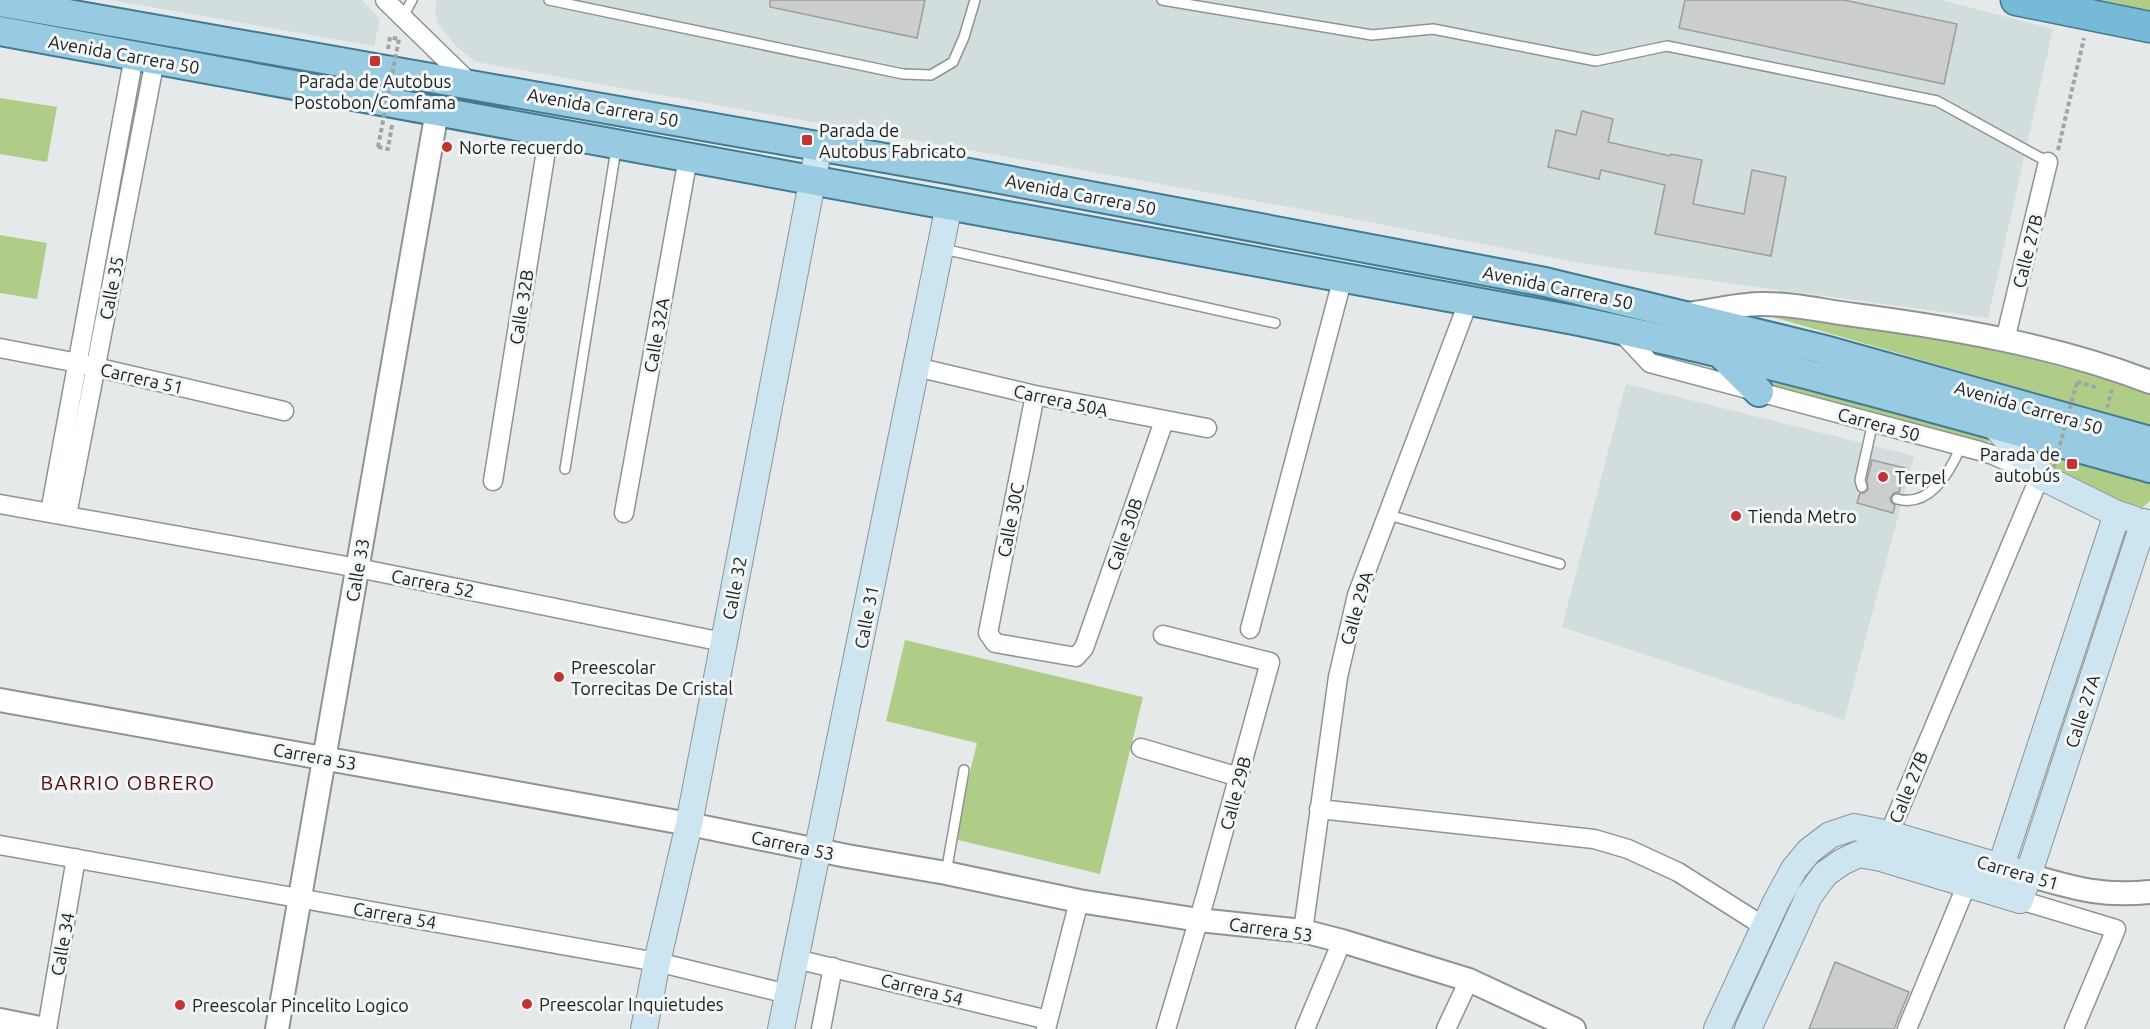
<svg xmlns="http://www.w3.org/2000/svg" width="2150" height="1029" font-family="Ubuntu,sans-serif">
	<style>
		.built { fill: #d1dedd }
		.green { fill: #b0cd88 }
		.building { fill: #cbcecc; stroke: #9b9e9c; stroke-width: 1.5 }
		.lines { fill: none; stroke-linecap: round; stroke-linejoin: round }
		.service-casing { stroke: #8f9393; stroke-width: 12 }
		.minor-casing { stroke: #8f9393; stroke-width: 21 }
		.tertiary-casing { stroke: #8f9393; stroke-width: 26 }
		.secondary-casing { stroke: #8f9393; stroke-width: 28 }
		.primary-casing { stroke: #427a91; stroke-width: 32 }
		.trunk-casing { stroke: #427a91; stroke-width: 33 }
		.path { stroke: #a1a4a4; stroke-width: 4; stroke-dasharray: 4.5 3; stroke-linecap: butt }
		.service { stroke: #fff; stroke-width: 9 }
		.minor { stroke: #fff; stroke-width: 18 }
		.tertiary { stroke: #fff; stroke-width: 22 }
		.secondary { stroke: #cce5f0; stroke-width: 26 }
		.primary { stroke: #98cbe1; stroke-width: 28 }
		.trunk { stroke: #76bad7; stroke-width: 30 }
		.path-bridge { stroke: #a1a4a4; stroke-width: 4; stroke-dasharray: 4.5 3; stroke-linecap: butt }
		.poi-dot { fill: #c23333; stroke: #f3f6f6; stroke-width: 2 }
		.labels { text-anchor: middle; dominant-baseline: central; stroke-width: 6; stroke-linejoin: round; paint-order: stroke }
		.street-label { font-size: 18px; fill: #202222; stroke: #f3f6f6 }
		.poi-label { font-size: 18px; fill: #202222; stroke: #f3f6f6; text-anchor: start }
		.neighbourhood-label { font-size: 20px; letter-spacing: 1.5px; fill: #510c0d; stroke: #f3f6f6 }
	</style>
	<rect width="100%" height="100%" fill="#e5e9e9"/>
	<!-- built -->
	<path class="built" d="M111,0H362L380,19L374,46Z
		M437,0H1941L2053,29L1988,318L1586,264L1317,212L476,62L455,45L438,24L435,11Z
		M1626,384L1914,456L1844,720L1562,627Z"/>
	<!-- green -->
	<path class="green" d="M2070,0H2150V16Z
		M0,98L57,107L47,162L0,154Z
		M0,235L47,243L37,299L0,293Z
		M1769,316L1939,335L2125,384L2150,394V426Z
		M1762,377L1989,439L1987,445L1761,383Z
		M2028,448L2150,483V501L2140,510L2046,470Z
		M905,640L1143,697L1100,874L954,839L977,743L886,721Z"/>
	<!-- building -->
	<path class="building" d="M770,0H925L917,38L770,7Z
		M1685,0H1844L1957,24L1944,84L1679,28Z
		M1582,111L1613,119L1608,142L1670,156L1671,154L1702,160L1693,204L1744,214L1752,170L1786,177L1771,256L1655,234L1665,185L1601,170L1599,179L1548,167L1556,130L1576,135Z
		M1872,460L1905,468L1899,492L1894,493L1890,498L1891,502L1895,505L1893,513L1857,503L1860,493H1864L1868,489L1867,480Z
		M1835,962L1909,992L1894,1029H1809Z"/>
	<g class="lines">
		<!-- service casing -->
		<g class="service-casing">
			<path id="service" d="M549,0L903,74L931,75L953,62L964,37L975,0
				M1162,0L1372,35L1433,29L1596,61L1667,46L1937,101L2048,162
				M403,17L412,0
				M943,249L1275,323
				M565,469L616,149
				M1862,487L1860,480L1873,422
				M1897,499C1930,508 1950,472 1961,446
				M1389,515L1560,564
				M946,873L964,770"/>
		</g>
		<!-- minor casing -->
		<g class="minor-casing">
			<path id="minor" d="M385,0L470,83
				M1620,331L1650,363L1980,451L1993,455L2040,476L1889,834
				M2005,340L2048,162
				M0,348L78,363L284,411
				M916,367L1035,395L1207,428
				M1035,395L988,633L995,643L1076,657L1084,648L1164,421
				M493,481L549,132
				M0,504L358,568L723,642
				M50,512L134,56
				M624,513L688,158
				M67,515L155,60
				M1250,629L1343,277
				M1163,635L1270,662L1206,895L1166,1029
				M1141,748L1239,777
				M1319,809L1594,839L1628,849L1678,872L1765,927
				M0,845L657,962L788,994
				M2020,900L2116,929L2074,1029
				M1303,931L1338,677L1357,595L1469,300
				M796,959L1048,1020
				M47,1029L76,858
				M821,1029L833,967
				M1046,1029L1079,901
				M1305,1029L1342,941
				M1446,1029L1469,980
				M1907,1029L1967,884"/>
		</g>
		<!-- tertiary casing -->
		<g class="tertiary-casing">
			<path id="tertiary" d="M1687,314C1711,311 1735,305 1759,304C1790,303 1823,311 1854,315C1953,328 2057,346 2150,382
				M0,700L689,824L847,856L946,873L1079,901L1199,920L1303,931L1342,941L1469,980L1574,1029
				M2028,875C2074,888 2101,897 2150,892
				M0,1020L45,1029
				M277,1029L437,111"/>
		</g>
		<!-- secondary casing -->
		<g class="secondary-casing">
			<path id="secondary" d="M1994,425L2040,476L2117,514L2133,519
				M1996,881L2117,514
				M644,1029L657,962L689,824L819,146
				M781,1029L949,205
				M1717,1029L1776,902L1794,869L1809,851L1830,835L1854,827L1889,834L2028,875
				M1748,1029L1809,896L1825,874L1842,862L1859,854L1881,858L2020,900L2144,522"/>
		</g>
		<!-- primary casing -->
		<g class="primary-casing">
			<path id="primary" d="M0,2L953,170L1545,282L1821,349L2150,441
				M0,31L1574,320C1768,360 1959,415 2150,468
				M1719,352L1759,392"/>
		</g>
		<!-- trunk casing -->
		<g class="trunk-casing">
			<path id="trunk" d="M2016,0L2150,27"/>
		</g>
		<!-- path -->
		<path class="path" d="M388,49L390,37L398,39
			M378,147L388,149L392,125
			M2058,150L2084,38
			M2077,382L2099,388
			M2107,408L2112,389"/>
		<!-- service -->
		<use href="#service" class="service"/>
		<!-- minor -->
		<use href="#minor" class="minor"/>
		<!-- tertiary -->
		<use href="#tertiary" class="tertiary"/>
		<!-- secondary -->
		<use href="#secondary" class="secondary"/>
		<!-- primary -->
		<use href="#primary" class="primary"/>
		<!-- trunk -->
		<use href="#trunk" class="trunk"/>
		<!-- path-bridge -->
		<path class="path-bridge" d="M378,147L399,39
			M2052,474L2077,382"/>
	</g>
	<!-- markers -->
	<g class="poi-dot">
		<rect x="369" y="55" width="12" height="12" rx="3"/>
		<rect x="801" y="134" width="12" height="12" rx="3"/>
		<circle cx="447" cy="147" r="6"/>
		<rect x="2066" y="458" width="12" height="12" rx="3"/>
		<circle cx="1883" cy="477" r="6"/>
		<circle cx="1736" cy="516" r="6"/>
		<circle cx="559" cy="677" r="6"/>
		<circle cx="527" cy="1004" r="6"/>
		<circle cx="180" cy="1005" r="6"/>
	</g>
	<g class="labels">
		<!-- street labels -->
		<g class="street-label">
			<text transform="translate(124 54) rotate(10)">Avenida Carrera 50</text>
			<text transform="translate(603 107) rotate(10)">Avenida Carrera 50</text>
			<text transform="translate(1081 194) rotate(11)">Avenida Carrera 50</text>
			<text transform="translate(2027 251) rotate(-76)">Calle 27B</text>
			<text transform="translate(1558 287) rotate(12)">Avenida Carrera 50</text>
			<text transform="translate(111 288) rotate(-79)">Calle 35</text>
			<text transform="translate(521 307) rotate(-81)">Calle 32B</text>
			<text transform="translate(656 335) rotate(-80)">Calle 32A</text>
			<text transform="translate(142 378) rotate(13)">Carrera 51</text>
			<text transform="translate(1061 400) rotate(12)">Carrera 50A</text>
			<text transform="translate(2029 407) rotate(16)">Avenida Carrera 50</text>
			<text transform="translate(1879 424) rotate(15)">Carrera 50</text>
			<text transform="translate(1010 520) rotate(-79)">Calle 30C</text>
			<text transform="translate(1124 534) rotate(-71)">Calle 30B</text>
			<text transform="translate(357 570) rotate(-80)">Calle 33</text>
			<text transform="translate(433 583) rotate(11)">Carrera 52</text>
			<text transform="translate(734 588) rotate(-79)">Calle 32</text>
			<text transform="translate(1356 608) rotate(-74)">Calle 29A</text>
			<text transform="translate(866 617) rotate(-79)">Calle 31</text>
			<text transform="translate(2082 711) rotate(-72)">Calle 27A</text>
			<text transform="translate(315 756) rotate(10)">Carrera 53</text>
			<text transform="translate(1908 787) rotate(-68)">Calle 27B</text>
			<text transform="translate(1235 793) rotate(-75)">Calle 29B</text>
			<text transform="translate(793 845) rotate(12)">Carrera 53</text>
			<text transform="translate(2018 872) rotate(16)">Carrera 51</text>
			<text transform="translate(395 915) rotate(10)">Carrera 54</text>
			<text transform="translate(1271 929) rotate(8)">Carrera 53</text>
			<text transform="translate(62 944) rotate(-80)">Calle 34</text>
			<text transform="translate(922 989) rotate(14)">Carrera 54</text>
		</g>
		<!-- poi labels -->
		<g class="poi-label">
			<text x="375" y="81" text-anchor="middle">Parada de Autobus<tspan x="375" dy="21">Postobon/Comfama</tspan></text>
			<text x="819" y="130">Parada de<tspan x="819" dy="21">Autobus Fabricato</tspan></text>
			<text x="459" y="147">Norte recuerdo</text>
			<text x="2060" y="454" text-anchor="end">Parada de<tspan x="2060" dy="21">autobús</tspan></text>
			<text x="1895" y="477">Terpel</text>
			<text x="1748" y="516">Tienda Metro</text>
			<text x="571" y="667">Preescolar<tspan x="571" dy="21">Torrecitas De Cristal</tspan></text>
			<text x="539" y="1004">Preescolar Inquietudes</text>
			<text x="192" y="1005">Preescolar Pincelito Logico</text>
		</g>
		<!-- neighbourhood labels -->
		<g class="neighbourhood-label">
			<text x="128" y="782">BARRIO OBRERO</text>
		</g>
	</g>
</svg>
